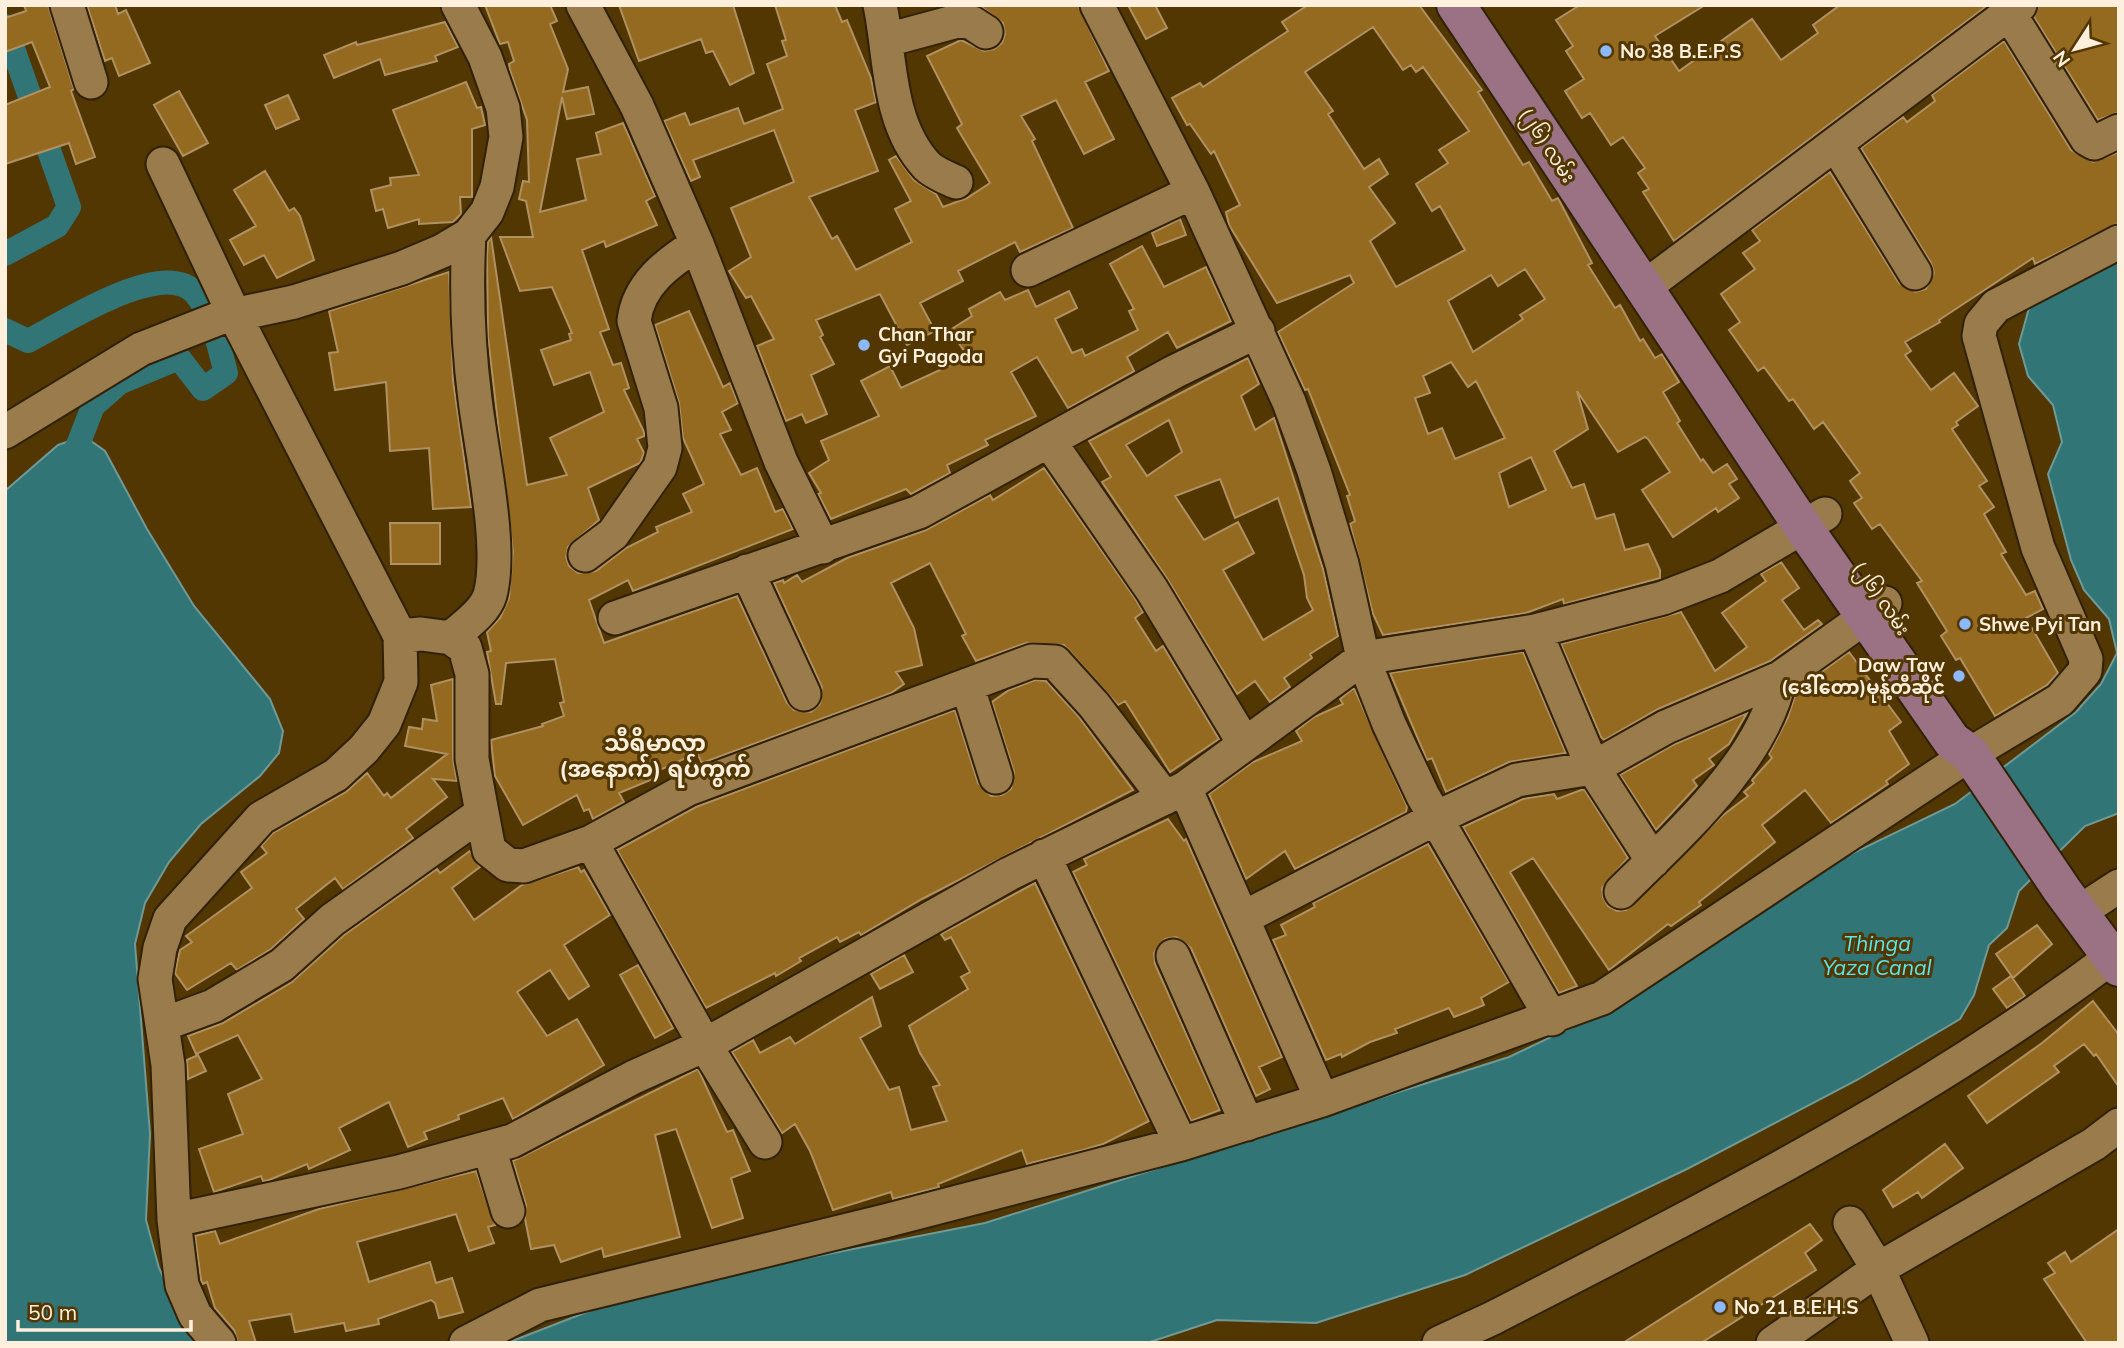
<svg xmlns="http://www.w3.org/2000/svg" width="2124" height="1348" font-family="Mulish,'Noto Sans Myanmar',sans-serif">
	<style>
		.water { fill: #327577; stroke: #6f9a96; stroke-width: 2 }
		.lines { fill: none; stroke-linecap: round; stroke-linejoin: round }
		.canal { stroke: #327577; stroke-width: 24 }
		.building { fill: #946a21; stroke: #b09162; stroke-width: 2; fill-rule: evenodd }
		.minor-casing { stroke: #302108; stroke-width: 37 }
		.major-casing { stroke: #302108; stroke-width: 42 }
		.minor { stroke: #997b4c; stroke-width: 33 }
		.major { stroke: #9a7284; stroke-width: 38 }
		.poi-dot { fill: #8bb9fc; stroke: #523702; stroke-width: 2.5 }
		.labels { text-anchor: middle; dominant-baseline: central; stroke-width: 6; stroke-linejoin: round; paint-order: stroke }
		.poi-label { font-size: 19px; font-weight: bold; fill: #fef0dd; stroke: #523702; text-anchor: start }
		.street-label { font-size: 19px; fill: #fef0dd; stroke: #523702 }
		.water-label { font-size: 21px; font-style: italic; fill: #59e6ea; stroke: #523702 }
		.quarter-label { font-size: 23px; font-weight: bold; fill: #fef0dd; stroke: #523702 }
	</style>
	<rect width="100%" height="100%" fill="#523702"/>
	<!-- water -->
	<path class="water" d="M2119,260V813L2085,826L2019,891L2007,928L1989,945L1974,995L1960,1019L1857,1080L1687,1169L1465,1275L1316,1323L1217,1320L1147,1343H507L641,1291L985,1223L1509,1057L1629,1000L1849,855L1955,804L2076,712L2101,684L2117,653L2109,619L2084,590L2071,560L2048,474L2062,442L2053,405L2028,376L2019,344L2031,301Z
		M84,436L105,451L147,529L194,606L270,699L283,731L279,753L260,776L201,824L169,862L145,903L135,944L150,1134L146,1220L159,1268L183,1317L202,1343H5V491L58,445Z"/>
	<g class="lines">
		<!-- canal -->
		<path class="canal" d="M5,26L69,207L57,226L5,254
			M5,330L28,341C62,324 163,257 195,293C213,314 219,348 226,373L203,389L179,358L119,383L93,406L69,468"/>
	</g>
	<!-- building -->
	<path class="building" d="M24,5H48L74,89L71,91L95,157L76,164L69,143L5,164V105L50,87L32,42L5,52V18L26,11Z
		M87,5H115L118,14L126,10L150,63L119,76L112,58L105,61Z
		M485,5H550L557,21L550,24L568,69L563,92L588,87L594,114L567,119L562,97L540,212L586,200L577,159L601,154L596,133L623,123L655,196L646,201L657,225L606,247L604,241L582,250L609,329L600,332L613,365L621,363L629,388L624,390L644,432V436L637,439L644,453L640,463L588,488L599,520L568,547L566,557L569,566L578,573L596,571L626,548L658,532L656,527L692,512L683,494L704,484L683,438L679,403L655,325L689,311L723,387L730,383L738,403L722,412L731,430L720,434L741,475L757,468L775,512L783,509L793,529L633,591L628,580L589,600L604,643L737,596L787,703L794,710L811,712L820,704L822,687L774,583L783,580L784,583L797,575L802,582L847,558L926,530L990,495L993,500L1044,468L1136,600L1143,612L1135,618L1156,651L1163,646L1219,739L1170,772L1125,701L1118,705L1064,645L1026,643L976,661L962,636L966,634L930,563L891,583L914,628L922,665L896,672L904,684L891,693L702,763L697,753L651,774L653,779L619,793L624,802L593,819L589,809L584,811L577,795L523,825L495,776L491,740L543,726L542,724L564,716L560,703L564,702L555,659L506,663L501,704H496L487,652L491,651L487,632L500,618L509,598L513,552L488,337L487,256L488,242L491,237L527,485L567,475L550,438L604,412L590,372L554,385L541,350L571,340L569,334L572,333L552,287L520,291L500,237H533L526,201L519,199L523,181L529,182L527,120L510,70L509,64L514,61L508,42L500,44Z
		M619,5H733L754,73L730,85L713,51L706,53L701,39L639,61Z
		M775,5H835L842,22L847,20L871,78L876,102L855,110L878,171L809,197L832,239L837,236L856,270L912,242L895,209L911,201L889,160L896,156L914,180L936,194L943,207L967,198L990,183L957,128L962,124L927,56L961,40L984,51L994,49L1002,43L1005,34L1003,23L979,5H1078L1109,71L1085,82L1114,139L1084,154L1056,100L1021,116L1035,139L1032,141L1073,228L1020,252L1015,242L958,271L963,281L920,303L935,331L907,345L880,294L816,320L823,335L820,337L834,364L811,375L827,414L806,423L802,414L786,421L757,346L774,339L751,296L746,298L729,271L751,257L731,208L794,182L774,130L693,160L700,177L691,181L664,121L685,113L690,125L738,108L744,124L783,109L767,64L787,56L782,41L786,40Z
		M1128,5H1155L1167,28L1146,39Z
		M1308,5H1419L1482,90L1478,92L1523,165L1529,162L1552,201L1558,198L1592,263L1588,265L1615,308L1620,305L1640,341L1643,339L1655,358L1662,354L1679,382L1663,392L1680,421L1677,423L1701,461L1703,459L1713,473L1727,464L1737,479L1729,484L1739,498L1718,512L1716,508L1673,537L1642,490L1670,472L1648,439L1645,437L1618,452L1577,391L1588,429L1554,451L1572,488L1584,484L1596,519L1614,514L1625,550L1648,544L1660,570V578L1564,604L1563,599L1526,613L1383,635L1373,614L1350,524L1355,521L1347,496L1350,495L1308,389L1305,390L1278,332L1354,283L1350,275L1277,303L1229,225L1226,212L1240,205L1214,151L1211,154L1190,124L1187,125L1172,98L1200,83L1203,87L1288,31L1282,22ZM1373,27L1403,70L1411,65L1416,72L1423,67L1469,131L1439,150L1448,163L1416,184L1432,211L1440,206L1465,250L1396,287L1370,241L1395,223L1369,187L1388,174L1379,159L1364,169L1328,114L1333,111L1305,72ZM1525,269L1545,299L1520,315L1523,319L1473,352L1448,301L1491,275L1498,286ZM1451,362L1468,387L1476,381L1505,438L1455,459L1442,428L1428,434L1415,398L1430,393L1423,376ZM1531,457L1546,490L1509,507L1499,473Z
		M1580,5H1705L1655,36L1679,71L1752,19L1781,60L1818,33L1813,25L1840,5H1988L1674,241L1643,192L1649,189L1638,173L1645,168L1623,137L1611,145L1590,113L1582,118L1565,91L1584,79L1566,51L1573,46L1556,20Z
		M2039,5H2119V112L2098,120L2034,17Z
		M445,22L458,47L435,56L437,61L385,75L380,59L334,78L324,55L356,42L357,45Z
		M2004,41L2071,150L2093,162L2119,152V223L2035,264L2033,258L1939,320L1940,322L1905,342L1911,351L1905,355L1931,390L1954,373L1978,406L1956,422L1958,425L1952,429L1987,481L1979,486L1994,507L1984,514L2006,552L2001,554L2026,595L2035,591L2043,609L2026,618L2058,673L2047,685L1995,716L1960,658L1956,660L1941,636L1947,631L1917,583L1922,581L1880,524L1872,529L1854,503L1862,498L1850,481L1860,473L1823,422L1814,429L1793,399L1789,401L1764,367L1758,371L1729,330L1740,322L1721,294L1755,269L1743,253L1760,241L1752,230L1830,172L1899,283L1915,292L1926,289L1934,273L1931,263L1861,148L1903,117L1907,122L1935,101L1932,95Z
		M466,82L477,108L481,107L485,125L472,129V197H460L461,214L453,222L419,224V219L388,228L383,209L376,211L371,190L391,185L390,178L419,175L393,110Z
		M179,91L208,143L183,156L154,105Z
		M288,95L299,119L276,129L265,105Z
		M265,171L289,211L294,208L300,216L314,260L277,278L264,255L244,265L230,240L256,226L234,190Z
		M1180,219L1186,235L1157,246L1152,233Z
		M1142,246L1164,287L1206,267L1231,321L1177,348L1168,332L1127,357L1134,371L1068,408L1037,357L1011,372L1036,416L985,440L988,445L947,465L950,473L911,494L906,489L831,519L818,494L821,493L809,473L829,460L821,441L879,416L861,381L890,366L901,388L968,357L950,330L972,316L969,309L1000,292L1005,300L1028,290L1036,307L1069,291L1077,308L1055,319L1072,353L1082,349L1085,356L1138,330L1129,311L1134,309L1110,264Z
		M449,272L453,381L471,507L433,509L429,448L390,451L386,382L335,390L329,353L338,352L329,311Z
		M1248,358L1259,384L1241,396L1255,430L1274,418L1323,569L1338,636L1310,654L1312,658L1284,678L1290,687L1270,702L1255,681L1237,694L1168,580L1102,482L1111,477L1089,441ZM1169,420L1182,452L1147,476L1126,445ZM1220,479L1235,518L1278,498L1304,575L1307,598L1313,610L1263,640L1223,570L1254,553L1238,522L1204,540L1175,496Z
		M390,523H440V564H391Z
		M1781,562L1799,588L1782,600L1804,630L1818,620L1822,624L1770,661L1658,709L1604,740L1601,737L1561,644L1681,612L1715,671L1747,647L1722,613L1766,581L1761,574Z
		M1523,652L1566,753L1509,762L1446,792L1432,758L1427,760L1390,673Z
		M1849,652L1901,722L1889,731L1909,764L1886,781L1888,784L1831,823L1805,790L1762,825L1775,842L1699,902L1701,905L1671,926L1668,924L1609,970L1533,858L1510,872L1577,986L1559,993L1463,827L1523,799L1554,794L1557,799L1584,789L1628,858L1602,888L1603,897L1608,906L1617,911L1626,910L1722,816L1748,796L1744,792L1754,783L1752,780L1772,758L1769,754L1788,717L1797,690Z
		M453,679V759L457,781L433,779L447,797L406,829L413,838L343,889L335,878L296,909L304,919L271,949L237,970L231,963L187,990L175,973L180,950L192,942L186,936L252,888L241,872L267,853L261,846L273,833L346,792L367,773L384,796L387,793L391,798L447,754L405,746L409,727L422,729L423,719L437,721L431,685Z
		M1035,680L1046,681L1079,717L1133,790L922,899L861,935L859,932L840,942L837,937L799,958L801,961L776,976L775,973L706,1008L617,850L696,807L955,710L978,783L991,796L1002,795L1011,789L1014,772L992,702L1009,690Z
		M1354,688L1407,806L1406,812L1295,869L1285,851L1246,879L1209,794L1253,762L1302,741L1296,731L1314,717L1343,704L1340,699Z
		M1747,713L1729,744L1709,759L1714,765L1693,780L1697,786L1656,830L1620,775L1675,744Z
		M1168,819L1184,841L1186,839L1282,1057L1259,1067L1270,1089L1256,1096L1191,948L1176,937L1165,939L1154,953L1155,964L1220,1110L1191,1121L1073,872L1087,865L1084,859Z
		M1428,844L1509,982L1481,998L1484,1005L1467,1012L1454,1017L1449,1008L1395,1029L1397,1033L1370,1042L1342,1057L1341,1054L1326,1060L1273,940L1286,935L1281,925L1315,907L1313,903Z
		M470,851L480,867L452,888L474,920L522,885L578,867L581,872L584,870L610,915L564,945L589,986L569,999L550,970L517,992L547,1036L577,1019L604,1065L513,1119L503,1098L458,1115L459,1119L424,1132L427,1139L408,1147L389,1102L339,1128L350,1150L309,1169L307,1164L269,1180L263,1181L261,1176L214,1192L199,1149L243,1134L228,1094L262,1079L238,1035L196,1054L188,1036L223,1023L292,982L344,935L437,869L440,873Z
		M1035,883L1149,1121L1103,1144L1083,1150L1027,1164L1022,1150L938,1184L939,1187L893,1199L891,1192L833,1210L810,1151L795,1124L782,1133L732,1052L753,1040L760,1053L790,1037L795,1044L872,997L881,1026L860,1038L889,1090L899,1087L911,1130L947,1121L933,1087L940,1085L920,1053L909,1026L968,989L961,977L970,972L951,937L945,940L941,934Z
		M2037,925L2052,944L2013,978L1996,954Z
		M904,955L913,972L880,989L871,974Z
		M638,965L673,1028L655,1038L620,975Z
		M2011,976L2025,996L2007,1008L1993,989Z
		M2093,1001L2119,1035V1087L2096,1054L2094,1056L2084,1044L2054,1066L2059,1072L1987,1123L1968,1096L2042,1043Z
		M198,1055L206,1071L188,1079L187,1060Z
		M698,1069L727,1132L733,1130L750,1171L731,1178L743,1218L712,1228L676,1129L655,1135L680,1237L604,1257L602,1248L561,1262L554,1245L531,1249L525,1219L526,1205L513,1161Z
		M1945,1144L1963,1168L1922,1198L1918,1192L1893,1207L1883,1190Z
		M476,1171L495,1225L488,1227L494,1243L469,1251L456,1214L357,1242L369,1282L430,1262L436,1283L452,1278L463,1312L439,1318L435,1303L431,1300L378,1319L379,1324L346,1331L344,1323L295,1332L291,1314L249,1321L256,1343H238L234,1330L215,1308L207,1282L203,1284L201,1280L195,1236L215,1231L220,1244L319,1209Z
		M1810,1224L1822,1240L1805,1253L1816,1270L1701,1343H1623Z
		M2119,1229V1343H2087L2044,1279L2055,1273L2048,1263L2065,1252L2071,1262Z"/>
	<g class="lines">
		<!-- minor casing -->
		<g class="minor-casing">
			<path id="minor" d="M67,5L91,82
				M583,5L637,106L697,244L781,462L823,547
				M880,5C891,58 887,123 927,166C934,173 947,178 956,182
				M1097,5L1193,192L1289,402L1314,471L1342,564L1363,658L1389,724L1423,796L1552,1019
				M2009,13L2087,139L2094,143L2119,131
				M887,40L961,20L972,23L986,32
				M1837,146L1915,273
				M163,164L234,314L400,636L401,682L384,724L364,749L336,775L261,818L170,919L160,948L155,979L168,1065L174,1220L182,1285L195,1315L219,1343
				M1028,270L1193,192
				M1642,289L2020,5
				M5,432L141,349L220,318L294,302L402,268L442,251L469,235L487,212L497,187L506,137L503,108L485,57L458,5
				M1049,441L1152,590L1244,743
				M585,555L613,534L660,467L665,448L661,408L634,321C638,284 668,263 697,244
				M747,571L804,694
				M615,618L919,512L1174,372L1258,331
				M1535,631L1593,768L1653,861
				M400,636L421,634L451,638L465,648L472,674V759L489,850L508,865L524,866L591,842L688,789L1032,661L1055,662L1094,705L1165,798
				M451,638C464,626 485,612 490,595C503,548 481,450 475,399C468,345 466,290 469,235
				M967,685L996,777
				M1185,788L1322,1100
				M591,842L705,1045L765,1142
				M1044,856L1181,1144
				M1621,892C1679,834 1763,761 1780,678L1885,603
				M2079,912L2119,886
				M1243,918L1436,818L1517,780L1593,768L1666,727L1780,678
				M1173,956L1247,1124
				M164,1024L213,1006L282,965L332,920L482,813
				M489,1148L508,1211
				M174,1220L399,1172L512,1141L634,1077L705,1045L1009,874L1185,788L1363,658L1535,631L1663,598L1720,576L1825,514
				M1850,1223L1878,1269L1912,1343
				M466,1343L540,1305L885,1221L1181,1144L1322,1100L1602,998L1970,754L2060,700L2085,671L2086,659L2038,548L1979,336L1981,324L1996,306L2119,242
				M1439,1343L1493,1318C1706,1208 1920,1102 2112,957
				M1773,1343L1878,1269L2094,1144L2119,1125"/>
		</g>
		<!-- major casing -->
		<g class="major-casing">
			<path id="major" d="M1456,5L1803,527L1952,741L1970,754L2062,890L2119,967"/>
		</g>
		<!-- minor -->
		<use href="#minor" class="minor"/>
		<!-- major -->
		<use href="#major" class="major"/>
	</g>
	<!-- markers -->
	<g class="poi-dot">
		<circle cx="1606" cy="51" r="7"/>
		<circle cx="864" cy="345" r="7"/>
		<circle cx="1965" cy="624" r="7"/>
		<circle cx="1959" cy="676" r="7"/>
		<circle cx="1720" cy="1307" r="7"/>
	</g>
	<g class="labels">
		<!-- poi labels -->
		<g class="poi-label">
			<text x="1620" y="51">No 38 B.E.P.S</text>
			<text x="878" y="334">Chan Thar<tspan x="878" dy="22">Gyi Pagoda</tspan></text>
			<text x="1979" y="624">Shwe Pyi Tan</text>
			<text x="1945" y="665" text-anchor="end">Daw Taw<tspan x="1945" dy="22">(ဒေါ်တော)မုန့်တီဆိုင်</tspan></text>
			<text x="1734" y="1307">No 21 B.E.H.S</text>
		</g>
		<!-- street labels -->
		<g class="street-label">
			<text transform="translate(1548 145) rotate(57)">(၂၆) လမ်း</text>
			<text transform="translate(1882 598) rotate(56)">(၂၆) လမ်း</text>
		</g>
		<!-- water labels -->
		<g class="water-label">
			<text x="1877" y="943">Thinga<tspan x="1877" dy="24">Yaza Canal</tspan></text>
		</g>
		<!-- quarter labels -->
		<g class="quarter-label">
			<text x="655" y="742">သီရိမာလာ<tspan x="655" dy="26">(အနောက်) ရပ်ကွက်</tspan></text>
		</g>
	</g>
	<!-- border -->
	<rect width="2124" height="1348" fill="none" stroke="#fef0dd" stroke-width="14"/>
	<!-- north arrow -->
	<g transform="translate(2075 49) rotate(234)" stroke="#523702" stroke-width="5" paint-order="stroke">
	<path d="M0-5L12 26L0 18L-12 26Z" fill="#fef0dd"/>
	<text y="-10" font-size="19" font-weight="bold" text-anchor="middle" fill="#fef0dd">N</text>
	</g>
	<!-- scale -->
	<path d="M18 1320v10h173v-10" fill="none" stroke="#fef0dd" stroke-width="3.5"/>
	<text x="28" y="1320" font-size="21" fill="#fef0dd" stroke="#523702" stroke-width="5" paint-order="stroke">50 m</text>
</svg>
